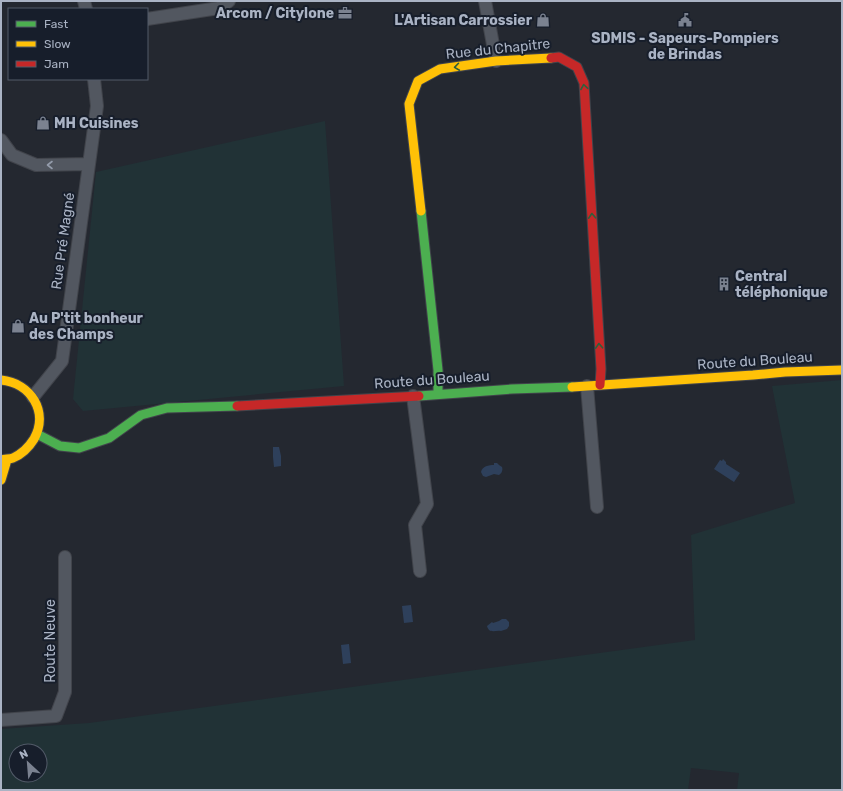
<svg xmlns="http://www.w3.org/2000/svg" width="843" height="791" font-family="Rubik,sans-serif">
	<style>
		.green { fill: #213236; fill-rule: evenodd }
		.water { fill: #2e405b }
		.lines { fill: none; stroke-linecap: round; stroke-linejoin: round }
		.street-casing { stroke: #41444b; stroke-width: 14 }
		.fast-casing { stroke: #41444b; stroke-width: 11 }
		.slow-casing { stroke: #41444b; stroke-width: 11 }
		.jam-casing { stroke: #41444b; stroke-width: 11 }
		.street { stroke: #525760; stroke-width: 12 }
		.fast { stroke: #4caf50; stroke-width: 9 }
		.slow { stroke: #ffc107; stroke-width: 9 }
		.jam { stroke: #c62828; stroke-width: 9 }
		.oneway { stroke: #2f5f3c }
		.oneway2 { stroke: #949cab }
		.labels { text-anchor: middle; dominant-baseline: central; stroke-width: 4; stroke-linejoin: round; paint-order: stroke }
		.poi-label { font-size: 14px; font-weight: bold; fill: #aab3c4; stroke: #171e2b; text-anchor: start }
		.street-label { font-size: 14px; fill: #aab3c4; stroke: #171e2b }
	</style>
	<rect width="100%" height="100%" fill="#242830"/>
	<!-- green -->
	<path class="green" d="M325,121L344,386L83,411L73,399L96,172Z
		M842,380V790H737L739,773L691,768L688,790H1V729L89,723L695,640L691,535L795,503L772,386ZM16,751H40V775H16Z"/>
	<!-- water -->
	<path class="water" d="M273,447H279L281,456V466L274,467L273,457Z
		M723,459L726,462V464L740,473L734,482L714,469L720,460L722,461Z
		M494,463H497L499,465L502,467C503,470 502,473 499,475L494,474L486,477L483,476L481,472C482,466 489,465 494,465Z
		M411,605L413,622L404,623L402,606Z
		M502,619H506L509,622V626L507,629L501,631C495,630 489,634 487,626L492,622L493,623L499,621Z
		M349,644L351,663L343,664L341,645Z"/>
	<g class="lines">
		<!-- street casing -->
		<g class="street-casing">
			<path id="street" d="M84,1L86,9
				M485,1L496,61
				M147,19L219,8L229,1
				M1,140L12,155L36,165L89,164
				M587,386L597,507
				M413,396L427,504L415,525L420,571
				M33,397L62,361L97,106L94,79
				M1,720L56,716L65,692V557"/>
		</g>
		<!-- fast casing -->
		<g class="fast-casing">
			<path id="fast" d="M421,211L438,370V393
				M419,396L512,389L572,387
				M37,434L60,446L79,448L109,438L141,415L167,408L237,406"/>
		</g>
		<!-- slow casing -->
		<g class="slow-casing">
			<path id="slow" d="M421,211L409,104L418,81L440,69L496,61L551,58
				M1,380C31,383 49,412 34,439C29,447 22,454 13,458C10,459 5,459 1,460
				M572,387L753,375L785,372L842,370
				M1,480L7,460"/>
		</g>
		<!-- jam casing -->
		<g class="jam-casing">
			<path id="jam" d="M551,58L559,57L577,67L584,83L601,369L600,385
				M237,406L419,396"/>
		</g>
		<!-- street -->
		<use href="#street" class="street"/>
		<!-- fast -->
		<use href="#fast" class="fast"/>
		<!-- slow -->
		<use href="#slow" class="slow"/>
		<!-- jam -->
		<use href="#jam" class="jam"/>
	</g>
	<!-- one-way arrows -->
	<defs><path id="oneway-chevron" d="M-2-3.5L2.5 0L-2 3.5" fill="none" stroke-width="1.6" stroke-linecap="round" stroke-linejoin="round"/></defs>
	<g class="oneway">
		<use href="#oneway-chevron" transform="translate(457 67) rotate(172)"/>
		<use href="#oneway-chevron" transform="translate(584 87) rotate(-99)"/>
		<use href="#oneway-chevron" transform="translate(592 216) rotate(-93)"/>
		<use href="#oneway-chevron" transform="translate(599 346) rotate(-93)"/>
	</g>
	<use class="oneway2" href="#oneway-chevron" transform="translate(50 165) rotate(180)"/>
	<!-- icons -->
	<defs>
		<g id="office-bare" transform="scale(1.08)"><path d="M-6-3h4V-5.5h4V-3h4V5H-6ZM-1-4.5V-3h2v-1.5ZM-6 0V1H6V0Z" fill="#7b8290" stroke="#171e2b" stroke-width="2.5" paint-order="stroke"/></g>
		<g id="shop-bare" transform="scale(1.08)"><path d="M-5-2.5h2.3a2.7 3.5 0 0 1 5.4 0H5L5.5 6h-11ZM-1.5-2.5h3a1.5 2.3 0 0 0-3 0Z" fill="#7b8290" stroke="#171e2b" stroke-width="2.5" paint-order="stroke"/></g>
		<g id="civic-bare" transform="scale(1.08)"><path d="M-.6-6.5H3V-4.5H.6V-3L4-1V1h2V6H-6V1h2V-1L-.6-3ZM-1.2 2.5V6h2.4V2.5Z" fill="#7b8290" stroke="#171e2b" stroke-width="2.5" paint-order="stroke"/></g>
		<g id="building-bare" transform="scale(1.08)"><path d="M-4-6H4V6H1V3H-1V6H-4ZM-2.5-4.3h1.7v1.8h-1.7ZM.8-4.3h1.7v1.8H.8ZM-2.5-1h1.7V.8h-1.7ZM.8-1h1.7V.8H.8Z" fill="#7b8290" stroke="#171e2b" stroke-width="2.5" paint-order="stroke"/></g>
	</defs>
	<g fill-rule="evenodd">
		<use href="#office-bare" x="345" y="13"/>
		<use href="#shop-bare" x="543" y="20"/>
		<use href="#civic-bare" x="685" y="20"/>
		<use href="#shop-bare" x="43" y="123"/>
		<use href="#building-bare" x="724" y="284"/>
		<use href="#shop-bare" x="18" y="326"/>
	</g>
	<g class="labels">
		<!-- poi labels -->
		<g class="poi-label">
			<text x="334" y="13" text-anchor="end">Arcom / Citylone</text>
			<text x="532" y="20" text-anchor="end">L'Artisan Carrossier</text>
			<text x="685" y="38" text-anchor="middle">SDMIS - Sapeurs-Pompiers<tspan x="685" dy="16">de Brindas</tspan></text>
			<text x="54" y="123">MH Cuisines</text>
			<text x="735" y="276">Central<tspan x="735" dy="16">téléphonique</tspan></text>
			<text x="29" y="318">Au P'tit bonheur<tspan x="29" dy="16">des Champs</tspan></text>
		</g>
		<!-- street labels -->
		<g class="street-label">
			<text transform="translate(498 49) rotate(-6)">Rue du Chapitre</text>
			<text transform="translate(63 241) rotate(-82)">Rue Pré Magné</text>
			<text transform="translate(755 361) rotate(-4)">Route du Bouleau</text>
			<text transform="translate(432 380) rotate(-4)">Route du Bouleau</text>
			<text transform="translate(50 641) rotate(-90)">Route Neuve</text>
		</g>
	</g>
	<!-- border -->
	<rect width="843" height="791" fill="none" stroke="#aab3c4" stroke-width="4"/>
	<!-- legend -->
	<rect x="8" y="8" width="140" height="72" fill="#171e2b" stroke="#525a68"/>
	<rect x="16" y="21" width="20" height="6" fill="#4caf50" stroke="#525a68"/>
	<text x="44" y="28" font-size="12" fill="#aab3c4">Fast</text>
	<rect x="16" y="41" width="20" height="6" fill="#ffc107" stroke="#525a68"/>
	<text x="44" y="48" font-size="12" fill="#aab3c4">Slow</text>
	<rect x="16" y="61" width="20" height="6" fill="#c62828" stroke="#525a68"/>
	<text x="44" y="68" font-size="12" fill="#aab3c4">Jam</text>
	<!-- north arrow -->
	<g transform="translate(28 763) rotate(334)"><circle r="19" fill="#171e2b" stroke="#525a68"/>
	<path d="M0-3L7 15L0 10L-7 15Z" fill="#7b8290"/>
	<text y="-6" font-size="11" font-weight="bold" text-anchor="middle" fill="#aab3c4">N</text>
	</g>
</svg>
